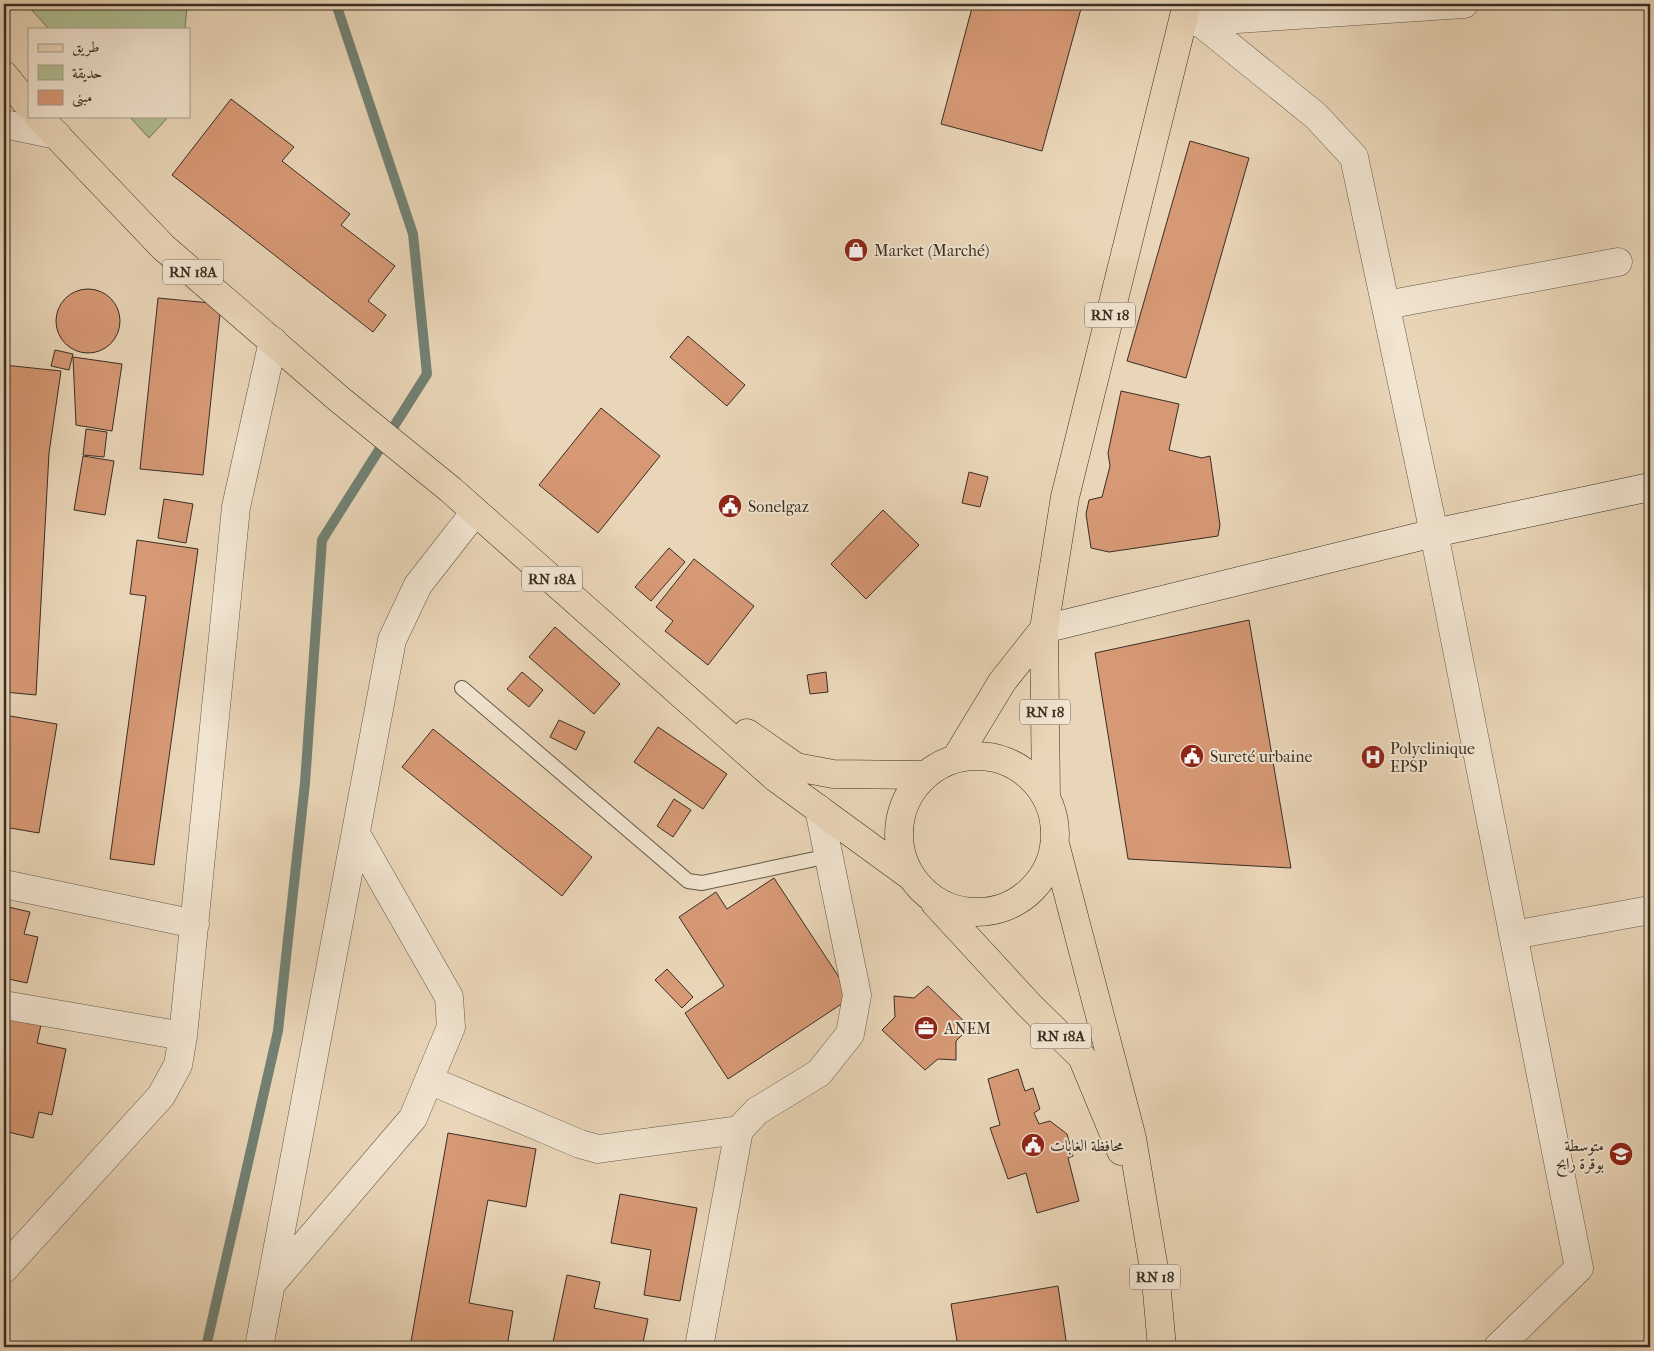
<svg xmlns="http://www.w3.org/2000/svg" width="1654" height="1351" font-family="'IM FELL French Canon',Amiri,serif">
	<style>
		.green { fill: #b0be93; stroke: #74765c }
		.lines { fill: none; stroke-linecap: round; stroke-linejoin: round }
		.stream { stroke: #728174; stroke-width: 10 }
		.building { fill: #d69875; stroke: #382e24 }
		.lane-casing { stroke: #645849; stroke-width: 16 }
		.street-casing { stroke: #645849; stroke-width: 29 }
		.secondary-casing { stroke: #382e24; stroke-width: 29 }
		.primary-casing { stroke: #382e24; stroke-width: 29 }
		.lane { stroke: #f1e4d0; stroke-width: 14 }
		.street { stroke: #f1e4d0; stroke-width: 28 }
		.secondary { stroke: #f1e4d0; stroke-width: 28 }
		.primary { stroke: #e9d5b7; stroke-width: 28 }
		.labels { text-anchor: middle; dominant-baseline: central; stroke-width: 4; stroke-linejoin: round; paint-order: stroke }
		.shield { fill: #f1e4d0; stroke: #706558; stroke-width: 1 }
		.shield-label { font-size: 15px; font-weight: bold; fill: #382e24 }
		.poi-label { font-size: 16px; fill: #382e24; stroke: #f1e4d0; text-anchor: start }
	</style>
	<rect width="100%" height="100%" fill="#e9d5b7"/>
	<filter id="stains"><feTurbulence type="fractalNoise" baseFrequency=".004" numOctaves="4"/><feColorMatrix values="0 0 0 0 .2 0 0 0 0 .09 0 0 0 0 .02 0 0 0 .5 -.17"/></filter>
	<radialGradient id="worn" r=".72"><stop offset=".6" stop-color="#630" stop-opacity="0"/><stop offset="1" stop-color="#630" stop-opacity=".3"/></radialGradient>
	<!-- green -->
	<path class="green" d="M26,4H187L185,29H49Z
		M129,116H169L149,138Z"/>
	<g class="lines">
		<!-- stream -->
		<path class="stream" d="M206,1347L278,1031L305,783L322,540L427,374L413,234L336,4"/>
	</g>
	<!-- building -->
	<path class="building" d="M973,4L1082,5L1042,151L941,124Z
		M231,99L294,147L282,161L350,214L341,225L395,266L368,301L386,315L373,332L172,175Z
		M1190,141L1249,158L1186,378L1127,361Z
		M56 321a32 32 0 1 1 64 0a32 32 0 1 1-64 0Z
		M158,298L221,304L203,475L140,469Z
		M688,336L745,385L727,406L670,357Z
		M55,350L73,354L69,370L51,366Z
		M73,357L122,364L112,431L76,425Z
		M4,365L61,371L49,453L36,695L4,692Z
		M1121,391L1179,404L1169,450L1202,458L1210,456L1220,525L1218,536L1109,552L1091,548L1086,514L1089,500L1102,497L1110,466L1108,453Z
		M601,408L660,456L598,533L539,485Z
		M86,429L107,432L104,457L83,455Z
		M83,456L114,461L105,515L74,510Z
		M969,472L988,477L980,507L962,503Z
		M164,499L193,504L186,543L158,538Z
		M883,510L919,545L866,599L831,564Z
		M137,540L198,549L154,865L110,859L146,596L130,594Z
		M669,548L685,562L651,601L635,587Z
		M694,559L754,606L708,665L665,631L673,621L656,607Z
		M1249,620L1291,868L1128,859L1095,653Z
		M555,627L620,684L594,714L529,657Z
		M522,672L543,690L529,707L507,689Z
		M826,672L828,692L810,694L807,675Z
		M4,715L57,724L39,833L4,827Z
		M559,720L585,732L576,750L550,737Z
		M658,727L727,774L703,809L634,762Z
		M433,729L592,857L562,896L402,767Z
		M674,799L691,810L673,837L657,826Z
		M774,878L852,997L728,1079L685,1013L724,986L679,917L716,892L727,909Z
		M4,906L30,912L24,934L38,937L27,983L4,978Z
		M667,969L693,997L682,1008L655,980Z
		M928,986L970,1027L956,1041V1060L938,1059L925,1070L882,1030L895,1017L894,996L914,998Z
		M4,1012L42,1020L37,1043L66,1049L52,1115L39,1112L33,1138L4,1131Z
		M1018,1069L1025,1091L1033,1088L1040,1109L1034,1113L1039,1124L1050,1121L1067,1134L1073,1156L1068,1158L1079,1201L1037,1213L1026,1173L1008,1179L990,1128L1000,1125L988,1079Z
		M448,1133L536,1149L526,1207L488,1200L469,1303L513,1311L507,1347H410Z
		M620,1194L697,1208L680,1301L644,1295L651,1250L611,1243Z
		M567,1275L600,1282L594,1308L648,1319L642,1347H552Z
		M1058,1286L1067,1347H958L951,1304Z"/>
	<g class="lines">
		<!-- lane casing -->
		<g class="lane-casing">
			<path id="lane" d="M462,688L688,881L702,883L829,856"/>
		</g>
		<!-- street casing -->
		<g class="street-casing">
			<path id="street" d="M1192,22L1464,4
				M1201,23L1316,116L1354,157L1434,533L1579,1268L1498,1347
				M4,124L57,135
				M1386,305L1618,262
				M4,884L195,924
				M1513,935L1650,910
				M4,1005L183,1036
				M429,1080L580,1144L598,1149L739,1130
				M4,1269L161,1096L178,1065L183,1036L236,507L273,341
				M272,1283L413,1118L451,1027L449,997L356,834
				M259,1347L392,640L418,585L475,512
				M699,1347L739,1130L757,1111L819,1073L850,1034L857,995L819,809"/>
		</g>
		<!-- secondary casing -->
		<g class="secondary-casing">
			<path id="secondary" d="M1044,629L1434,533L1650,487"/>
		</g>
		<!-- primary casing -->
		<g class="primary-casing">
			<path id="primary" d="M4,75L29,106
				M38,116L163,247L339,399L451,490L776,778L909,875
				M747,733L796,767L833,774L924,775
				M899 834a78 78 0 1 1 156 0a78 78 0 1 1-156 0Z
				M956,758L1002,682L1044,629
				M1046,796L1044,629L1065,497L1187,4
				M1055,844L1132,1138L1156,1281L1162,1347
				M935,903L1030,1006L1082,1057L1121,1151"/>
		</g>
		<!-- lane -->
		<use href="#lane" class="lane"/>
		<!-- street -->
		<use href="#street" class="street"/>
		<!-- secondary -->
		<use href="#secondary" class="secondary"/>
		<!-- primary -->
		<use href="#primary" class="primary"/>
	</g>
	<!-- icons -->
	<defs>
		<g id="shop-disc" transform="scale(1.25)"><circle r="9.5" fill="#8f2418" stroke="#f1e4d0"/><path d="M-5-2.5h2.3a2.7 3.5 0 0 1 5.4 0H5L5.5 6h-11ZM-1.5-2.5h3a1.5 2.3 0 0 0-3 0Z" fill="#fff"/></g>
		<g id="civic-disc" transform="scale(1.25)"><circle r="9.5" fill="#8f2418" stroke="#f1e4d0"/><path d="M-.6-6.5H3V-4.5H.6V-3L4-1V1h2V6H-6V1h2V-1L-.6-3ZM-1.2 2.5V6h2.4V2.5Z" fill="#fff"/></g>
		<g id="hospital-disc" transform="scale(1.25)"><circle r="9.5" fill="#8f2418" stroke="#f1e4d0"/><path d="M-5-5h3v3.5h4V-5h3V5h-3V1.5h-4V5h-3Z" fill="#fff"/></g>
		<g id="office-disc" transform="scale(1.25)"><circle r="9.5" fill="#8f2418" stroke="#f1e4d0"/><path d="M-6-3h4V-5.5h4V-3h4V5H-6ZM-1-4.5V-3h2v-1.5ZM-6 0V1H6V0Z" fill="#fff"/></g>
		<g id="school-disc" transform="scale(1.25)"><circle r="9.5" fill="#8f2418" stroke="#f1e4d0"/><path d="M0-5L7-2L0 1L-7-2ZM-4 1L0 2.5L4 1V4Q0 6-4 4Z" fill="#fff"/></g>
	</defs>
	<g fill-rule="evenodd">
		<use href="#shop-disc" x="856" y="250"/>
		<use href="#civic-disc" x="730" y="506"/>
		<use href="#civic-disc" x="1192" y="756"/>
		<use href="#hospital-disc" x="1373" y="757"/>
		<use href="#office-disc" x="926" y="1028"/>
		<use href="#civic-disc" x="1033" y="1145"/>
		<use href="#school-disc" x="1621" y="1154"/>
	</g>
	<g class="labels">
		<!-- shield labels -->
		<g class="shield">
			<rect x="163" y="259.5" width="60" height="25" rx="4"/>
			<rect x="1085" y="302.5" width="50" height="25" rx="4"/>
			<rect x="522" y="566.5" width="60" height="25" rx="4"/>
			<rect x="1020" y="699.5" width="50" height="25" rx="4"/>
			<rect x="1031" y="1023.5" width="60" height="25" rx="4"/>
			<rect x="1130" y="1264.5" width="50" height="25" rx="4"/>
		</g>
		<g class="shield-label">
			<text x="193" y="272">RN 18A</text>
			<text x="1110" y="315">RN 18</text>
			<text x="552" y="579">RN 18A</text>
			<text x="1045" y="712">RN 18</text>
			<text x="1061" y="1036">RN 18A</text>
			<text x="1155" y="1277">RN 18</text>
		</g>
		<!-- poi labels -->
		<g class="poi-label">
			<text x="874" y="250">Market (Marché)</text>
			<text x="748" y="506">Sonelgaz</text>
			<text x="1390" y="748">Polyclinique<tspan x="1390" dy="18">EPSP</tspan></text>
			<text x="1210" y="756">Sureté urbaine</text>
			<text x="944" y="1028">ANEM</text>
			<text x="1050" y="1145">محافظة الغابات</text>
			<text x="1604" y="1145" text-anchor="end">متوسطة<tspan x="1604" dy="18">بوقرة رابح</tspan></text>
		</g>
	</g>
	<!-- margin -->
	<rect width="1654" height="1351" fill="none" stroke="#e9d5b7" stroke-width="20"/>
	<rect x="5" y="5" width="1644" height="1341" fill="none" stroke="#382e24" stroke-width="2.5"/>
	<rect x="10" y="10" width="1634" height="1331" fill="none" stroke="#382e24"/>
	<!-- legend -->
	<rect x="28" y="28" width="162" height="90" fill="#f1e4d0" stroke="#a79b8b"/>
	<rect x="38" y="44" width="25" height="8" fill="#e9d5b7" stroke="#a79b8b"/>
	<text x="72" y="52" font-size="15" fill="#382e24">طريق</text>
	<rect x="38" y="65" width="25" height="15" fill="#b0be93" stroke="#a79b8b"/>
	<text x="72" y="78" font-size="15" fill="#382e24">حديقة</text>
	<rect x="38" y="90" width="25" height="15" fill="#d69875" stroke="#a79b8b"/>
	<text x="72" y="102" font-size="15" fill="#382e24">مبنى</text>
	<rect width="100%" height="100%" filter="url(#stains)"/>
	<rect width="100%" height="100%" fill="url(#worn)"/>
</svg>
